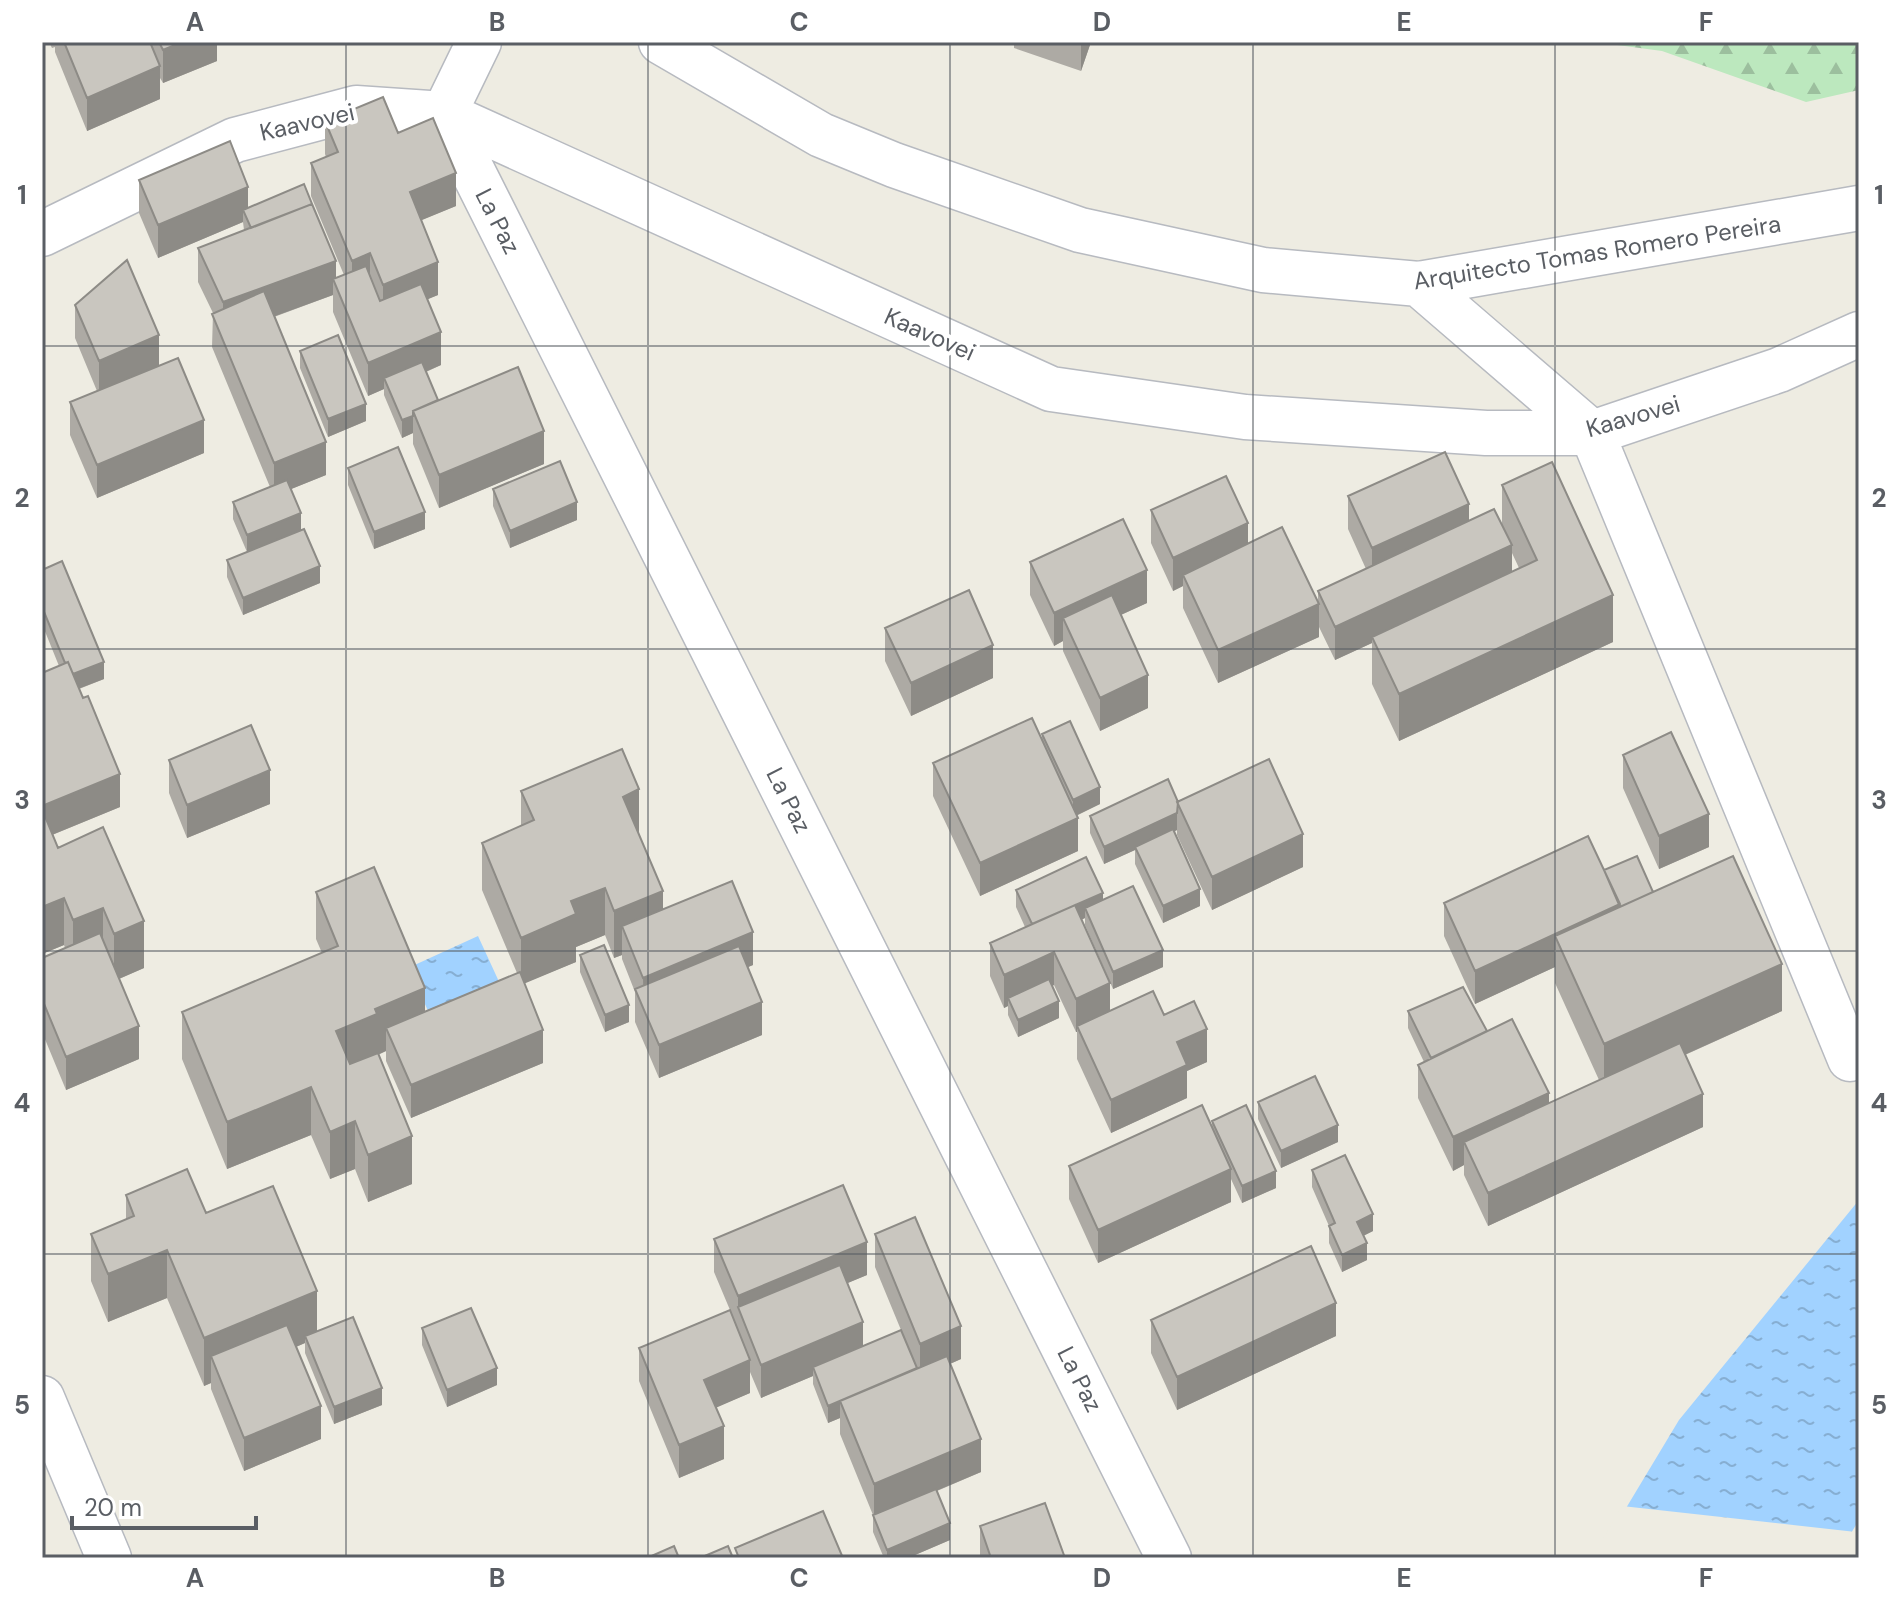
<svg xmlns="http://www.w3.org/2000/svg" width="1901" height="1600" font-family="'DM Sans',sans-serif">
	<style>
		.forest { fill: url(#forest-firs) }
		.water { fill: url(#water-ripples) }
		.pier { fill: #eeece2 }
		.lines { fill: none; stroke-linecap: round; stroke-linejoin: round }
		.street-casing { stroke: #b7bac0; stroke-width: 47 }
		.street { stroke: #fff; stroke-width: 44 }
		.wall { fill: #adaaa4; fill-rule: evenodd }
		.shaded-wall { fill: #8d8b86 }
		.building { fill: #c9c6bf; stroke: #8d8b86; stroke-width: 2 }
		.grid { fill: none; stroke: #5a5e64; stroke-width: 2; stroke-opacity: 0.55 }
		.labels { text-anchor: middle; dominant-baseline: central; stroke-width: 8; stroke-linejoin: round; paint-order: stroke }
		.street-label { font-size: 24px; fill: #5a5e64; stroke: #fff }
		.neatline { fill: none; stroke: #5a5e64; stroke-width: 3 }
		.grid-label { font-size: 26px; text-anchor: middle; font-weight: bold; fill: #5a5e64 }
	</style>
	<defs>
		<pattern id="forest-firs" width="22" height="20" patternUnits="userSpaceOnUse" patternTransform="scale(2)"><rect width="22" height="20" fill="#bce8be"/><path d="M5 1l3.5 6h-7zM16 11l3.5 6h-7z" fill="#9cbf9e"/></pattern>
		<pattern id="water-ripples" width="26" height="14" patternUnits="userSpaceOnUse" patternTransform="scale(2)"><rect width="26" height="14" fill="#a1d2ff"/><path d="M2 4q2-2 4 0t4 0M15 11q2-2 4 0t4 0" fill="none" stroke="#86aed2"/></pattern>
	</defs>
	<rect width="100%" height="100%" fill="#eeece2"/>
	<!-- forest -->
	<path class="forest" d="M1595,42H1859V90L1806,102L1662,51Z"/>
	<!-- water -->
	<path class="water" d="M478,936L501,986L431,1017L408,968Z
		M1859,1200V1520L1836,1558H1596L1679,1420Z"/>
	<!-- pier -->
	<path class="pier" d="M1622,1506L1856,1532L1840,1558H1592Z"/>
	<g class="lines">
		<!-- street casing -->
		<g class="street-casing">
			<path id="street" d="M661,42L821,135L894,165L1080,230L1263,270L1419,284L1859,208
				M444,114L1169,1558
				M444,114L479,42
				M42,234L235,140L356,108L444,114L1051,389L1245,417L1486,433H1592L1779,370L1859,334
				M1419,284L1592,433L1850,1059
				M42,1398L109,1558"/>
		</g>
		<!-- street -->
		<use href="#street" class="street"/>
	</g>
	<!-- wall -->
	<path class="wall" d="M49,42H217V61L163,83L160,78V99L87,131L55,52V47L52,48Z
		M1014,42H1091L1081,71L1014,48Z
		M325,121L398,133L456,206L421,220L438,295L427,299L441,365L426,372L438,400L544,464L439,508L413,444V433L402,438L384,395V389L368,396L333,312V295L274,317L326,475L291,489L301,530L320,583L243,615L227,577V560L247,552L233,519V502L270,487L212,347L213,313L198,282V248L244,230L243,222L158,258L139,213V180L248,208L336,278L344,275L311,196V163L326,157L325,154Z
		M75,305L159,365L204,453L97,498L70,435V402L97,391L75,338Z
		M300,351L366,421L328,437L300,368Z
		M348,468L425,529L374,549L348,485Z
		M1502,485L1613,642L1399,741L1372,684V643L1335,660L1319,627V637L1218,683L1183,608V586L1173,591L1151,543V510L1248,544L1318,602V591L1366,569L1348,529V496L1469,521L1502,525ZM1512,553L1519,568L1512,572Z
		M493,489L577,520L510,548L493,506Z
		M1030,562L1147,603L1121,615L1148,708L1100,731L1063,651V641L1054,646L1030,595Z
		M42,570L104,679L79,689L120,807L52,835L58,848L103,827L144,968L119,979L139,1059L66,1090L42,1032V958L65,948L64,945L42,954L45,672L59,666L42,624Z
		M885,628L993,678L911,716L885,661Z
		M1042,734L1100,804L1076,816L1078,851L980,896L933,796V763L1042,741Z
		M1623,755L1709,847L1659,869L1623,788Z
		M169,760L270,804L187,838L169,793Z
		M521,791L639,835L663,909L753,965L748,967L762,1035L659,1078L635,1022V992L622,959V955L614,958L605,935L576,947V962L524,983L543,1063L411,1118L386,1061V1051L378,1055L412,1184L368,1202L355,1169L330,1179L311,1135L227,1169L182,1059V1012L322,953L316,939V892L425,1011L517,973L482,890V843L521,826Z
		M1178,802L1303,867L1212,910L1177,835V830L1174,832L1200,906L1163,923L1135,864V850L1104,864L1090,833V816Z
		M1604,870L1653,892L1782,1011L1685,1055L1703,1127L1488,1226L1464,1175V1165L1453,1171L1418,1098V1065L1424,1062L1408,1028V1011L1487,1031L1549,1103L1599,1080L1555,983V967L1475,1004L1444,936V903Z
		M1016,890L1103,900L1163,967L1113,989L1085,925V918L1081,920L1110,1011L1164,1015L1207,1062L1187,1071V1098L1111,1133L1077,1059V1032H1076L1054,985L1052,986L1059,1018L1018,1037L1008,1015V1006L1004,1008L990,976V943L1025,927L1016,907Z
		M580,955L629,1022L605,1032L580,972Z
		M1258,1102L1338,1142L1281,1168L1258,1119Z
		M1212,1121L1276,1188L1242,1203L1231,1179V1202L1098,1263L1069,1199V1166L1212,1128Z
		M1312,1170L1373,1231L1363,1236L1367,1260L1342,1272L1329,1243V1226L1312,1187Z
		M126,1195L206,1213L317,1332L382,1405L334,1424L305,1353V1343L296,1347L321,1439L244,1471L211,1389V1383L204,1386L167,1298L108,1322L91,1281V1234L126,1220Z
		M875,1234L961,1359L950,1364L981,1472L937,1491L950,1540L908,1558H884L873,1532V1515L840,1434V1418L828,1423L813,1384V1376L761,1398L750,1372V1393L716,1407L724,1459L679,1478L639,1381V1348L730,1310L714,1272V1239L867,1275L847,1283L863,1346L901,1330L875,1267Z
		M1151,1320L1336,1336L1177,1410L1151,1353Z
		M422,1328L497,1385L447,1407L422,1345Z
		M980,1526L1065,1558H980Z"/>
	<!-- shaded-wall -->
	<path class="shaded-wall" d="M182,42H217V61L163,83V50Z
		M1081,42H1091L1081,71Z
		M160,66V99L87,131V98Z
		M456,173V206L410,225V192Z
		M248,187V220L243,210V222L158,258V225Z
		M370,253V286L352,294V261Z
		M336,261V286L333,279V295L223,335V302Z
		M438,262V295L383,318V285Z
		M441,332V365L388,388L384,378V389L368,396V363Z
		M159,335V368L99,394V361Z
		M366,404V421L328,437V419Z
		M413,416V433L402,438V420Z
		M204,420V453L97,498V465Z
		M544,431V464L439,508V475Z
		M326,442V475L274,496V463Z
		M577,502V520L510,548V531Z
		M1469,504V537L1372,581V548Z
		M425,512V529L374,549V532Z
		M301,513V531L247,552V535Z
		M1248,523V556L1183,575V586L1173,591V558Z
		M1512,545V578L1372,637V643L1335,660V627Z
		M320,566V583L243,615V598Z
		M1147,570V603L1072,637L1063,618V641L1054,646V613Z
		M1613,595V642L1399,741V694Z
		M1319,604V637L1218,683V650Z
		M993,645V678L911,716V683Z
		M104,662V679L70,692V675Z
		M1148,675V708L1100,731V698Z
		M270,770V804L187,838V805Z
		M120,774V807L42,839V806Z
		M1100,787V804L1073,817V800Z
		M639,789V836L623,797Z
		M1177,813V830L1136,849L1135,847V850L1104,864V847Z
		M1709,814V847L1659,869V836Z
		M1078,818V851L980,896V863Z
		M1303,834V867L1212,910V877Z
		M605,888V935L576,947V962L521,985V938L571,901Z
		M1200,889V906L1163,923V906Z
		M663,891V938L622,926V955L614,958V911Z
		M1103,893V910L1085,908V918L1032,942V925Z
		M64,898V945L42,954V907Z
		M1620,904V937L1555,936V967L1475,1004V971Z
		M103,908V955L73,967V920Z
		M144,921V968L114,981V934Z
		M753,932V965L644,1010L643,978Z
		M1163,950V967L1113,989V972Z
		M1054,952V985L1011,1005L1008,998V1006L1004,1008V975Z
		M1782,964V1011L1604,1091V1044Z
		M1110,983V1016L1077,1026V1032H1076V999Z
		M425,988V1036L386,1028V1051L377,1055L336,1078V1031L375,1009Z
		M1059,1001V1018L1018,1037V1020Z
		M762,1002V1035L659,1078V1045Z
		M629,1005V1022L605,1032V1015Z
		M139,1026V1059L66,1090V1057Z
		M1207,1029V1062L1187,1071V1098L1111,1133V1100L1177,1042Z
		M543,1030V1063L411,1118V1085Z
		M311,1087V1135L227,1169V1122Z
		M1549,1093V1126L1464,1142V1165L1453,1171V1137Z
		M1703,1094V1127L1488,1226V1193Z
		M355,1121V1169L330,1179V1132Z
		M1338,1125V1142L1281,1168V1151Z
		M412,1136V1184L368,1202V1155Z
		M1231,1169V1202L1098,1263V1230Z
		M1276,1171V1188L1242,1203V1186Z
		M1373,1214V1231L1357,1239V1222Z
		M867,1242V1275L745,1326L738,1307V1296Z
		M1367,1243V1260L1342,1272V1255Z
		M167,1250V1298L108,1322V1274Z
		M317,1291V1338L305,1336V1343L220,1379L211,1356V1383L204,1386V1338Z
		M1336,1303V1336L1177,1410V1377Z
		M863,1322V1355L813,1367V1376L761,1398V1365Z
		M961,1326V1359L920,1377V1344Z
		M750,1360V1393L704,1413V1380Z
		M497,1368V1385L447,1407V1390Z
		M382,1388V1405L334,1424V1407Z
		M840,1401V1418L828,1423V1406Z
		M321,1406V1439L244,1471V1438Z
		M724,1426V1459L679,1478V1445Z
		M981,1439V1472L874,1517V1484Z
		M950,1523V1540L908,1558H887V1550Z"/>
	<!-- building -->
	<path class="building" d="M64,42H150L160,66L87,98Z
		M159,42H182L163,50Z
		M383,97L398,133L433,118L456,173L410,192L438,262L383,285L370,253L352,261L311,163L338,152L325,121Z
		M230,141L248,187L158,225L139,180Z
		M304,184L312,204L251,228L243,210Z
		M312,204L336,261L223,302L198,248Z
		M127,260L159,335L99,361L75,305Z
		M366,266L380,301L421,284L441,332L368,363L333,279Z
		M264,291L326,442L274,463L212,314Z
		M338,335L366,404L328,419L300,351Z
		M178,358L204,420L97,465L70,402Z
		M422,362L438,400L413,411V416L402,420L384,378Z
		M518,367L544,431L439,475L413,411Z
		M398,447L425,512L374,532L348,468Z
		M1445,452L1469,504L1372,548L1348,496Z
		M560,461L577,502L510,531L493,489Z
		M1552,462L1613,595L1399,694L1372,637L1537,560L1502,485Z
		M1226,476L1248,523L1173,558L1151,510Z
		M287,480L301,513L247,535L233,502Z
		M1494,509L1512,545L1335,627L1318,591Z
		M1123,519L1147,570L1054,613L1030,562Z
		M1282,527L1319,604L1218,650L1183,575Z
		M304,529L320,566L243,598L227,560Z
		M62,561L104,662L73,674L68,662L65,663L42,607V570Z
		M969,590L993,645L911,683L885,628Z
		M1112,595L1148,675L1100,698L1063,618Z
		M68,662L83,698L88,696L120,774L42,806V673Z
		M1032,718L1078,818L980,863L933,763Z
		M1070,721L1100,787L1073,800L1042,734Z
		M251,725L270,770L187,805L169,760Z
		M1671,732L1709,814L1659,836L1623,755Z
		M622,749L639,789L623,797L663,891L614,911L605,888L571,901L576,914L521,938L482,843L534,820L521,791Z
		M1269,759L1303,834L1212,877L1177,802Z
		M1168,779L1178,802L1177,813L1104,847L1090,816Z
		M42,809L58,848L103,827L144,921L114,934L103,908L73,920L64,898L42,907Z
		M1173,829L1200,889L1163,906L1135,847Z
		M1588,836L1620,904L1475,971L1444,903Z
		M1637,856L1653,892L1620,907L1604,870Z
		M1733,856L1782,964L1604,1044L1555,936Z
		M1086,857L1103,893L1032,924L1016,890Z
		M374,867L425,988L375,1009L377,1014L336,1031L350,1064L378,1053L412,1136L368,1155L355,1121L330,1132L311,1087L227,1122L182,1012L338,946L316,892Z
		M732,881L753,932L643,978L622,926Z
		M1133,886L1163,950L1113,972L1085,908Z
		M1075,905L1110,983L1076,999L1054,952L1004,975L990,943Z
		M100,933L139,1026L66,1057L42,999V958Z
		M604,945L629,1005L605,1015L580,955Z
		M739,946L762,1002L659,1045L635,989Z
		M520,972L543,1030L411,1085L386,1028Z
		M1049,979L1059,1001L1018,1020L1008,998Z
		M1463,987L1487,1031L1431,1058L1408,1011Z
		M1153,991L1164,1015L1194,1001L1207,1029L1177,1042L1187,1065L1111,1100L1077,1026Z
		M1512,1019L1549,1093L1453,1137L1418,1065Z
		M1680,1043L1703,1094L1488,1193L1464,1142Z
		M1315,1076L1338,1125L1281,1151L1258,1102Z
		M1202,1105L1231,1169L1098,1230L1069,1166Z
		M1246,1105L1276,1171L1242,1186L1212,1121Z
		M1345,1155L1373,1214L1357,1222L1367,1243L1342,1255L1329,1226L1335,1223L1312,1170Z
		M187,1169L206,1213L273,1186L317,1291L204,1338L167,1250L108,1274L91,1234L134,1216L126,1195Z
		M843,1185L867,1242L738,1296L714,1239Z
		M915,1217L961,1326L920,1344L875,1234Z
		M1311,1246L1336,1303L1177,1377L1151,1320Z
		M840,1265L863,1322L761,1365L738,1307Z
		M471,1308L497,1368L447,1390L422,1328Z
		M730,1310L750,1360L704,1380L724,1426L679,1445L639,1348Z
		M353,1317L382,1388L334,1407L305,1336Z
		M287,1325L321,1406L244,1438L211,1356Z
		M901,1330L917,1368L828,1406L813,1367Z
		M947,1356L981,1439L874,1484L840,1401Z
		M936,1489L950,1523L887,1550L873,1515Z
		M1045,1503L1065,1558H991L980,1526Z
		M823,1511L843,1558H739L735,1548Z
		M674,1546L679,1558H647Z
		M728,1546L733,1558H700Z"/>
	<!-- grid -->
	<path class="grid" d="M346,42V1558M648,42V1558M950,42V1558M1253,42V1558M1555,42V1558M42,346H1859M42,649H1859M42,951H1859M42,1254H1859"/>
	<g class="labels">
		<!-- street labels -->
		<g class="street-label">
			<text transform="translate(307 122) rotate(-13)">Kaavovei</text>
			<text transform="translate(498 221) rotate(63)">La Paz</text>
			<text transform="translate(1597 252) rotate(-9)">Arquitecto Tomas Romero Pereira</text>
			<text transform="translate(930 334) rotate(24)">Kaavovei</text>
			<text transform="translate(1633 416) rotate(-16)">Kaavovei</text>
			<text transform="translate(789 800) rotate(63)">La Paz</text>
			<text transform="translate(1080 1379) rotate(63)">La Paz</text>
		</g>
	</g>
	<!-- border -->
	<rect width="1901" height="1600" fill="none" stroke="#ffffff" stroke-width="88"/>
	<!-- scale -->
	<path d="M72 1516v12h184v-12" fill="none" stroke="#5a5e64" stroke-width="4"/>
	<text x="84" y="1516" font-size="24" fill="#5a5e64" stroke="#ffffff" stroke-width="6" paint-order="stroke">20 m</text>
	<rect x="44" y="44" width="1813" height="1512" class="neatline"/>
	<g class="grid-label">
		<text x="195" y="31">A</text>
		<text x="497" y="31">B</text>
		<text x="799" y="31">C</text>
		<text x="1102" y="31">D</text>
		<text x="1404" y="31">E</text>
		<text x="1706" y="31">F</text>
		<text x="22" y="204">1</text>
		<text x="1879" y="204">1</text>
		<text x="22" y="507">2</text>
		<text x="1879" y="507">2</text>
		<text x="22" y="809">3</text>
		<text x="1879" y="809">3</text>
		<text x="22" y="1112">4</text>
		<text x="1879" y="1112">4</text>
		<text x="22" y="1414">5</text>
		<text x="1879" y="1414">5</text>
		<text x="195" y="1587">A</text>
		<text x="497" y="1587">B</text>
		<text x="799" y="1587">C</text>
		<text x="1102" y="1587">D</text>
		<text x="1404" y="1587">E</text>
		<text x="1706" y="1587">F</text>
	</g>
</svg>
